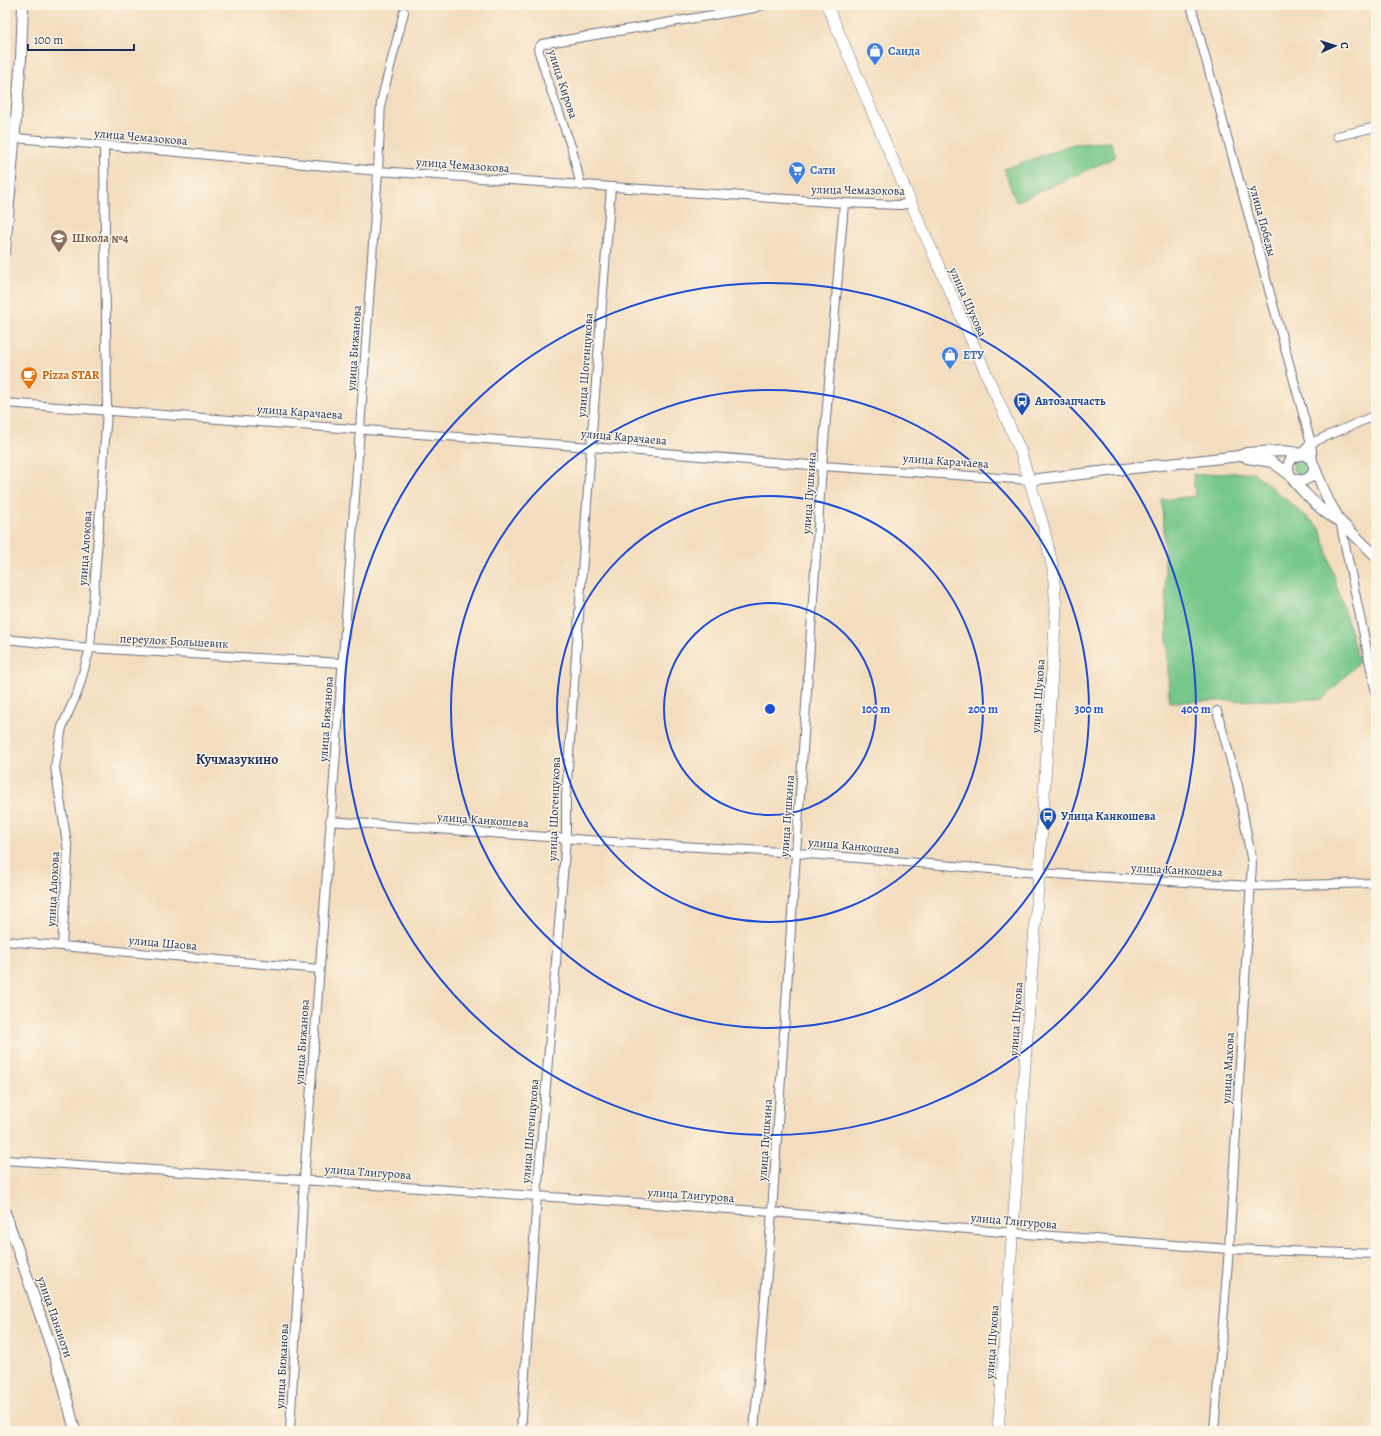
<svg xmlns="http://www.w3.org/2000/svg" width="1381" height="1436" font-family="Alegreya,serif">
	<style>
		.green { fill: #74c78a; stroke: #487b74 }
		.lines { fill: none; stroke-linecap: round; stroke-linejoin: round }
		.minor-casing { stroke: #676c80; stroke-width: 10 }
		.tertiary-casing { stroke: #676c80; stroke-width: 12 }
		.secondary-casing { stroke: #676c80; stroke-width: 12 }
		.minor { stroke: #fff; stroke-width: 8 }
		.tertiary { stroke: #fff; stroke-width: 10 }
		.secondary { stroke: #fff; stroke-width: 11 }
		.ring { fill: none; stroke: #1d4ed8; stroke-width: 2 }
		.labels { text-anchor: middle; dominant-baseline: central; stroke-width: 3; stroke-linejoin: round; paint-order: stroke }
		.shop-label { font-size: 12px; font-weight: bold; fill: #366cbe; stroke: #fcf5e5; text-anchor: start }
		.street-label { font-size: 12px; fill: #1b2f5e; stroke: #fcf5e5 }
		.education-label { font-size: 12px; font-weight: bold; fill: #785e54; stroke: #fcf5e5; text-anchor: start }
		.food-label { font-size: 12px; font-weight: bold; fill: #c56008; stroke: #fcf5e5; text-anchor: start }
		.transit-label { font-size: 12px; font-weight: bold; fill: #164399; stroke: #fcf5e5; text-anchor: start }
		.quarter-label { font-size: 14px; font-weight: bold; fill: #1b2f5e; stroke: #fcf5e5 }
		.centre { fill: #1d4ed8; stroke: #fcf5e5; stroke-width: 2 }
		.ring-label { font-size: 12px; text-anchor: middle; font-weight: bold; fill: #1d4ed8; stroke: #fcf5e5; stroke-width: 3; stroke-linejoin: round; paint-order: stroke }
	</style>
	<rect width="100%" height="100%" fill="#fcf5e5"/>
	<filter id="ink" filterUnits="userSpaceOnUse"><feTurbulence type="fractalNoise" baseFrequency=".025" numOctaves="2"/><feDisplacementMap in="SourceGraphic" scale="8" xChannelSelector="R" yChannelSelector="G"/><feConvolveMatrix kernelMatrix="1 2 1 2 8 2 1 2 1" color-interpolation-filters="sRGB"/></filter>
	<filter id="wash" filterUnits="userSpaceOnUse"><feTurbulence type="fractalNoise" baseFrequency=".012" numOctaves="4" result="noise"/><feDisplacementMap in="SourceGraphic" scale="16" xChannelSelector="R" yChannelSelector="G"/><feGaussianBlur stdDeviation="0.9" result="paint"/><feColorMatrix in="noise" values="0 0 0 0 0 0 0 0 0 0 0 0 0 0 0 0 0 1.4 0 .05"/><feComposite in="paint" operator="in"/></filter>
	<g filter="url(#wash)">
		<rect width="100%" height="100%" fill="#f4ddbe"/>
		<!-- green -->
		<path class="green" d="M1111,142L1116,157L1016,202L1004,169L1074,144Z
			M1293 467a8 8 0 1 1 16 0a8 8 0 1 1-16 0Z
			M1253,472L1320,528L1359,662L1323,699L1169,702L1163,500L1195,496L1193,475Z"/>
	</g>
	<g filter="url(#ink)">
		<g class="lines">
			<!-- minor casing -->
			<g class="minor-casing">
				<path id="minor" d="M1191,5L1311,443L1313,461
					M1337,136L1376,127
					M14,138L104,145L378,171L844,203L900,205L911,203
					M581,186L572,149L551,90L538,49L542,44L754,8L763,5
					M5,403L591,447L822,466L1029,480
					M1300,455L1311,443L1376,415
					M1340,521L1376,693
					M5,639L90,648L342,663
					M330,821L614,842L797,853L1039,873L1251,886L1376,883
					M5,941L319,969
					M62,946L68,850L55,767L62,727L78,691L90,648L107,411L104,145
					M5,1160L772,1212L1013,1233L1229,1249L1376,1254
					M290,1431L304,1180L360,429L378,171L381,102L404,12
					M521,1431L537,1196L566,838V796L591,447L611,187
					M754,1431L772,1212L822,466L844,203
					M1214,1431L1229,1249L1252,863L1238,786L1217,711"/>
			</g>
			<!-- tertiary casing -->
			<g class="tertiary-casing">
				<path id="tertiary" d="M5,251L21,58L23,5
					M1300,455C1291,456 1286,464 1289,473C1293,483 1319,508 1329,515C1332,518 1336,519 1340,521
					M1247,458L1272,462L1290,475
					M1293,478C1303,484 1315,478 1314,465
					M1029,480L1239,456L1246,453C1265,452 1295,447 1311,459L1328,500L1340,521L1376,556
					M5,1212L61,1376L75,1431"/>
			</g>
			<!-- secondary casing -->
			<g class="secondary-casing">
				<path id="secondary" d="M827,5L911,203L1020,450L1043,525L1053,569L1056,609L1039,873L998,1431"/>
			</g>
			<!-- minor -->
			<use href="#minor" class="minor"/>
			<!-- tertiary -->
			<use href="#tertiary" class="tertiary"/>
			<!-- secondary -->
			<use href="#secondary" class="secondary"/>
		</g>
	</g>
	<!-- distance rings -->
	<g class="ring">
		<circle cx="770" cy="709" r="106"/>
		<circle cx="770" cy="709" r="213"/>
		<circle cx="770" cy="709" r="319"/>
		<circle cx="770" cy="709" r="426"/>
	</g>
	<!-- icons -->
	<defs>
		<g id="shop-pin" transform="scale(0.9)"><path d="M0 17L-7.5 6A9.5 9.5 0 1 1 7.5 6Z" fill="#3f7fe0" stroke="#fcf5e5"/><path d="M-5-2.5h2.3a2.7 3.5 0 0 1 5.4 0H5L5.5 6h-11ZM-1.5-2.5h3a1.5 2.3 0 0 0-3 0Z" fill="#fff"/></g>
		<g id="supermarket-pin" transform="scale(0.9)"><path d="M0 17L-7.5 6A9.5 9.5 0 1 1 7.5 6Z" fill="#3f7fe0" stroke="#fcf5e5"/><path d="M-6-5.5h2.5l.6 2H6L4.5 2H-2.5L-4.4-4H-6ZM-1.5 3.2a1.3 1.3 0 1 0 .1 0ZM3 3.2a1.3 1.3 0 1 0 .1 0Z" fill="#fff"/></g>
		<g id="school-pin" transform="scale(0.9)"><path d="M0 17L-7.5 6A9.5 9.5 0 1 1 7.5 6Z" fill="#8d6e63" stroke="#fcf5e5"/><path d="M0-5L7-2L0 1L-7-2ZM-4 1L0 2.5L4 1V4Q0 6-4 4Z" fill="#fff"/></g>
		<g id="cafe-pin" transform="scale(0.9)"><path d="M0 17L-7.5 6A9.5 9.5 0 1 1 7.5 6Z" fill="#e8710a" stroke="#fcf5e5"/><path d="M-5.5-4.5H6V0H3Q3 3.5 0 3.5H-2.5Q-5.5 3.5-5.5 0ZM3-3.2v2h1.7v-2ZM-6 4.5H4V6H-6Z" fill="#fff"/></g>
		<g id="bus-pin" transform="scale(0.9)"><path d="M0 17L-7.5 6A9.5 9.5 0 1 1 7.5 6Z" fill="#1a4fb4" stroke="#fcf5e5"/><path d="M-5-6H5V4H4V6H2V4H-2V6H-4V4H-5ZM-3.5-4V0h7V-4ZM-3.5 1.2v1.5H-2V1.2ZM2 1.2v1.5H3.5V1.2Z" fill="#fff"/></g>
	</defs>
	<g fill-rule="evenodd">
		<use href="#shop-pin" x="875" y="51"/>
		<use href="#supermarket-pin" x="797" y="170"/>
		<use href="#school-pin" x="59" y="238"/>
		<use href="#shop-pin" x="950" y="355"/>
		<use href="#cafe-pin" x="29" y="375"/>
		<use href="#bus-pin" x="1022" y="401"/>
		<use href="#bus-pin" x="1048" y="816"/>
	</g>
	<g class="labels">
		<!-- shop labels -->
		<g class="shop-label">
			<text x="888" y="51">Саида</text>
			<text x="810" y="170">Сати</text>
			<text x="963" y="355">ЕТУ</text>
		</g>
		<!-- street labels -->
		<g class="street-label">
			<text transform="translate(563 84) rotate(72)">улица Кирова</text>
			<text transform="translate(141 137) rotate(5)">улица Чемазокова</text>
			<text transform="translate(463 165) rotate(4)">улица Чемазокова</text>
			<text transform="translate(858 190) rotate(1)">улица Чемазокова</text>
			<text transform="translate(1263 221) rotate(75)">улица Победы</text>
			<text transform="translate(968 302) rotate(66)">улица Шукова</text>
			<text transform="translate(354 348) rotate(-86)">улица Бижанова</text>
			<text transform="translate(585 365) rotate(-86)">улица Шогенцукова</text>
			<text transform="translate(300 412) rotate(4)">улица Карачаева</text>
			<text transform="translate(624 437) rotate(5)">улица Карачаева</text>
			<text transform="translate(946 461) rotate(4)">улица Карачаева</text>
			<text transform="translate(809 493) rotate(-86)">улица Пушкина</text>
			<text transform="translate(85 548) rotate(-86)">улица Алокова</text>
			<text transform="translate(174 641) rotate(3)">переулок Большевик</text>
			<text transform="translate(1038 696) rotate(-86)">улица Шукова</text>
			<text transform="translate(326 719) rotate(-86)">улица Бижанова</text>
			<text transform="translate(554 809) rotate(-88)">улица Шогенцукова</text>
			<text transform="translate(787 816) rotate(-86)">улица Пушкина</text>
			<text transform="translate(483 820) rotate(4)">улица Канкошева</text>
			<text transform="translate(854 846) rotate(5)">улица Канкошева</text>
			<text transform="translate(1177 870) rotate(3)">улица Канкошева</text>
			<text transform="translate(53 889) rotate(-87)">улица Алокова</text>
			<text transform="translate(163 943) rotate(5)">улица Шаова</text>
			<text transform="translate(1016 1019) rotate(-86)">улица Шукова</text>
			<text transform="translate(302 1042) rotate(-86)">улица Бижанова</text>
			<text transform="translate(1228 1068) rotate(-87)">улица Махова</text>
			<text transform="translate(530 1131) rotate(-85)">улица Шогенцукова</text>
			<text transform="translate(765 1140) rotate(-86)">улица Пушкина</text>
			<text transform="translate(368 1172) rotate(4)">улица Тлигурова</text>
			<text transform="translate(691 1195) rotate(4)">улица Тлигурова</text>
			<text transform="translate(1014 1221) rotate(5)">улица Тлигурова</text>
			<text transform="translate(55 1317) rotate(71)">улица Панаиоти</text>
			<text transform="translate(992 1342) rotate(-86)">улица Шукова</text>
			<text transform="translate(282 1366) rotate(-87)">улица Бижанова</text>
		</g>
		<!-- education labels -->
		<g class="education-label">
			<text x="72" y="238">Школа №4</text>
		</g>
		<!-- food labels -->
		<g class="food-label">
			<text x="42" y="375">Pizza STAR</text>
		</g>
		<!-- transit labels -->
		<g class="transit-label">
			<text x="1035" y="401">Автозапчасть</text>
			<text x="1061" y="816">Улица Канкошева</text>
		</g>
		<!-- quarter labels -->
		<g class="quarter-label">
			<text x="237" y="759">Кучмазукино</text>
		</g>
	</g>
	<circle cx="770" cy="709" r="6" class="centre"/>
	<g class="ring-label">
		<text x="876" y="713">100 m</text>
		<text x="983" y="713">200 m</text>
		<text x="1089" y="713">300 m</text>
		<text x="1196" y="713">400 m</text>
	</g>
	<!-- margin -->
	<rect width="1381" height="1436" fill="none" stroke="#fcf5e5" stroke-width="20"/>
	<!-- north arrow -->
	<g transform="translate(1335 46) rotate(87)" stroke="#fcf5e5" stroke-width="3" paint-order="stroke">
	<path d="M0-3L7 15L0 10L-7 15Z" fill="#1b2f5e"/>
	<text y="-6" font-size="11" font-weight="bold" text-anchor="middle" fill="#1b2f5e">С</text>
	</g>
	<!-- scale -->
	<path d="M28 44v6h106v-6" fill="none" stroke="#1b2f5e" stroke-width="2"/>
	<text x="34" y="44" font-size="12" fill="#1b2f5e" stroke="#fcf5e5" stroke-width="3" paint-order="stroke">100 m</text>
</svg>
